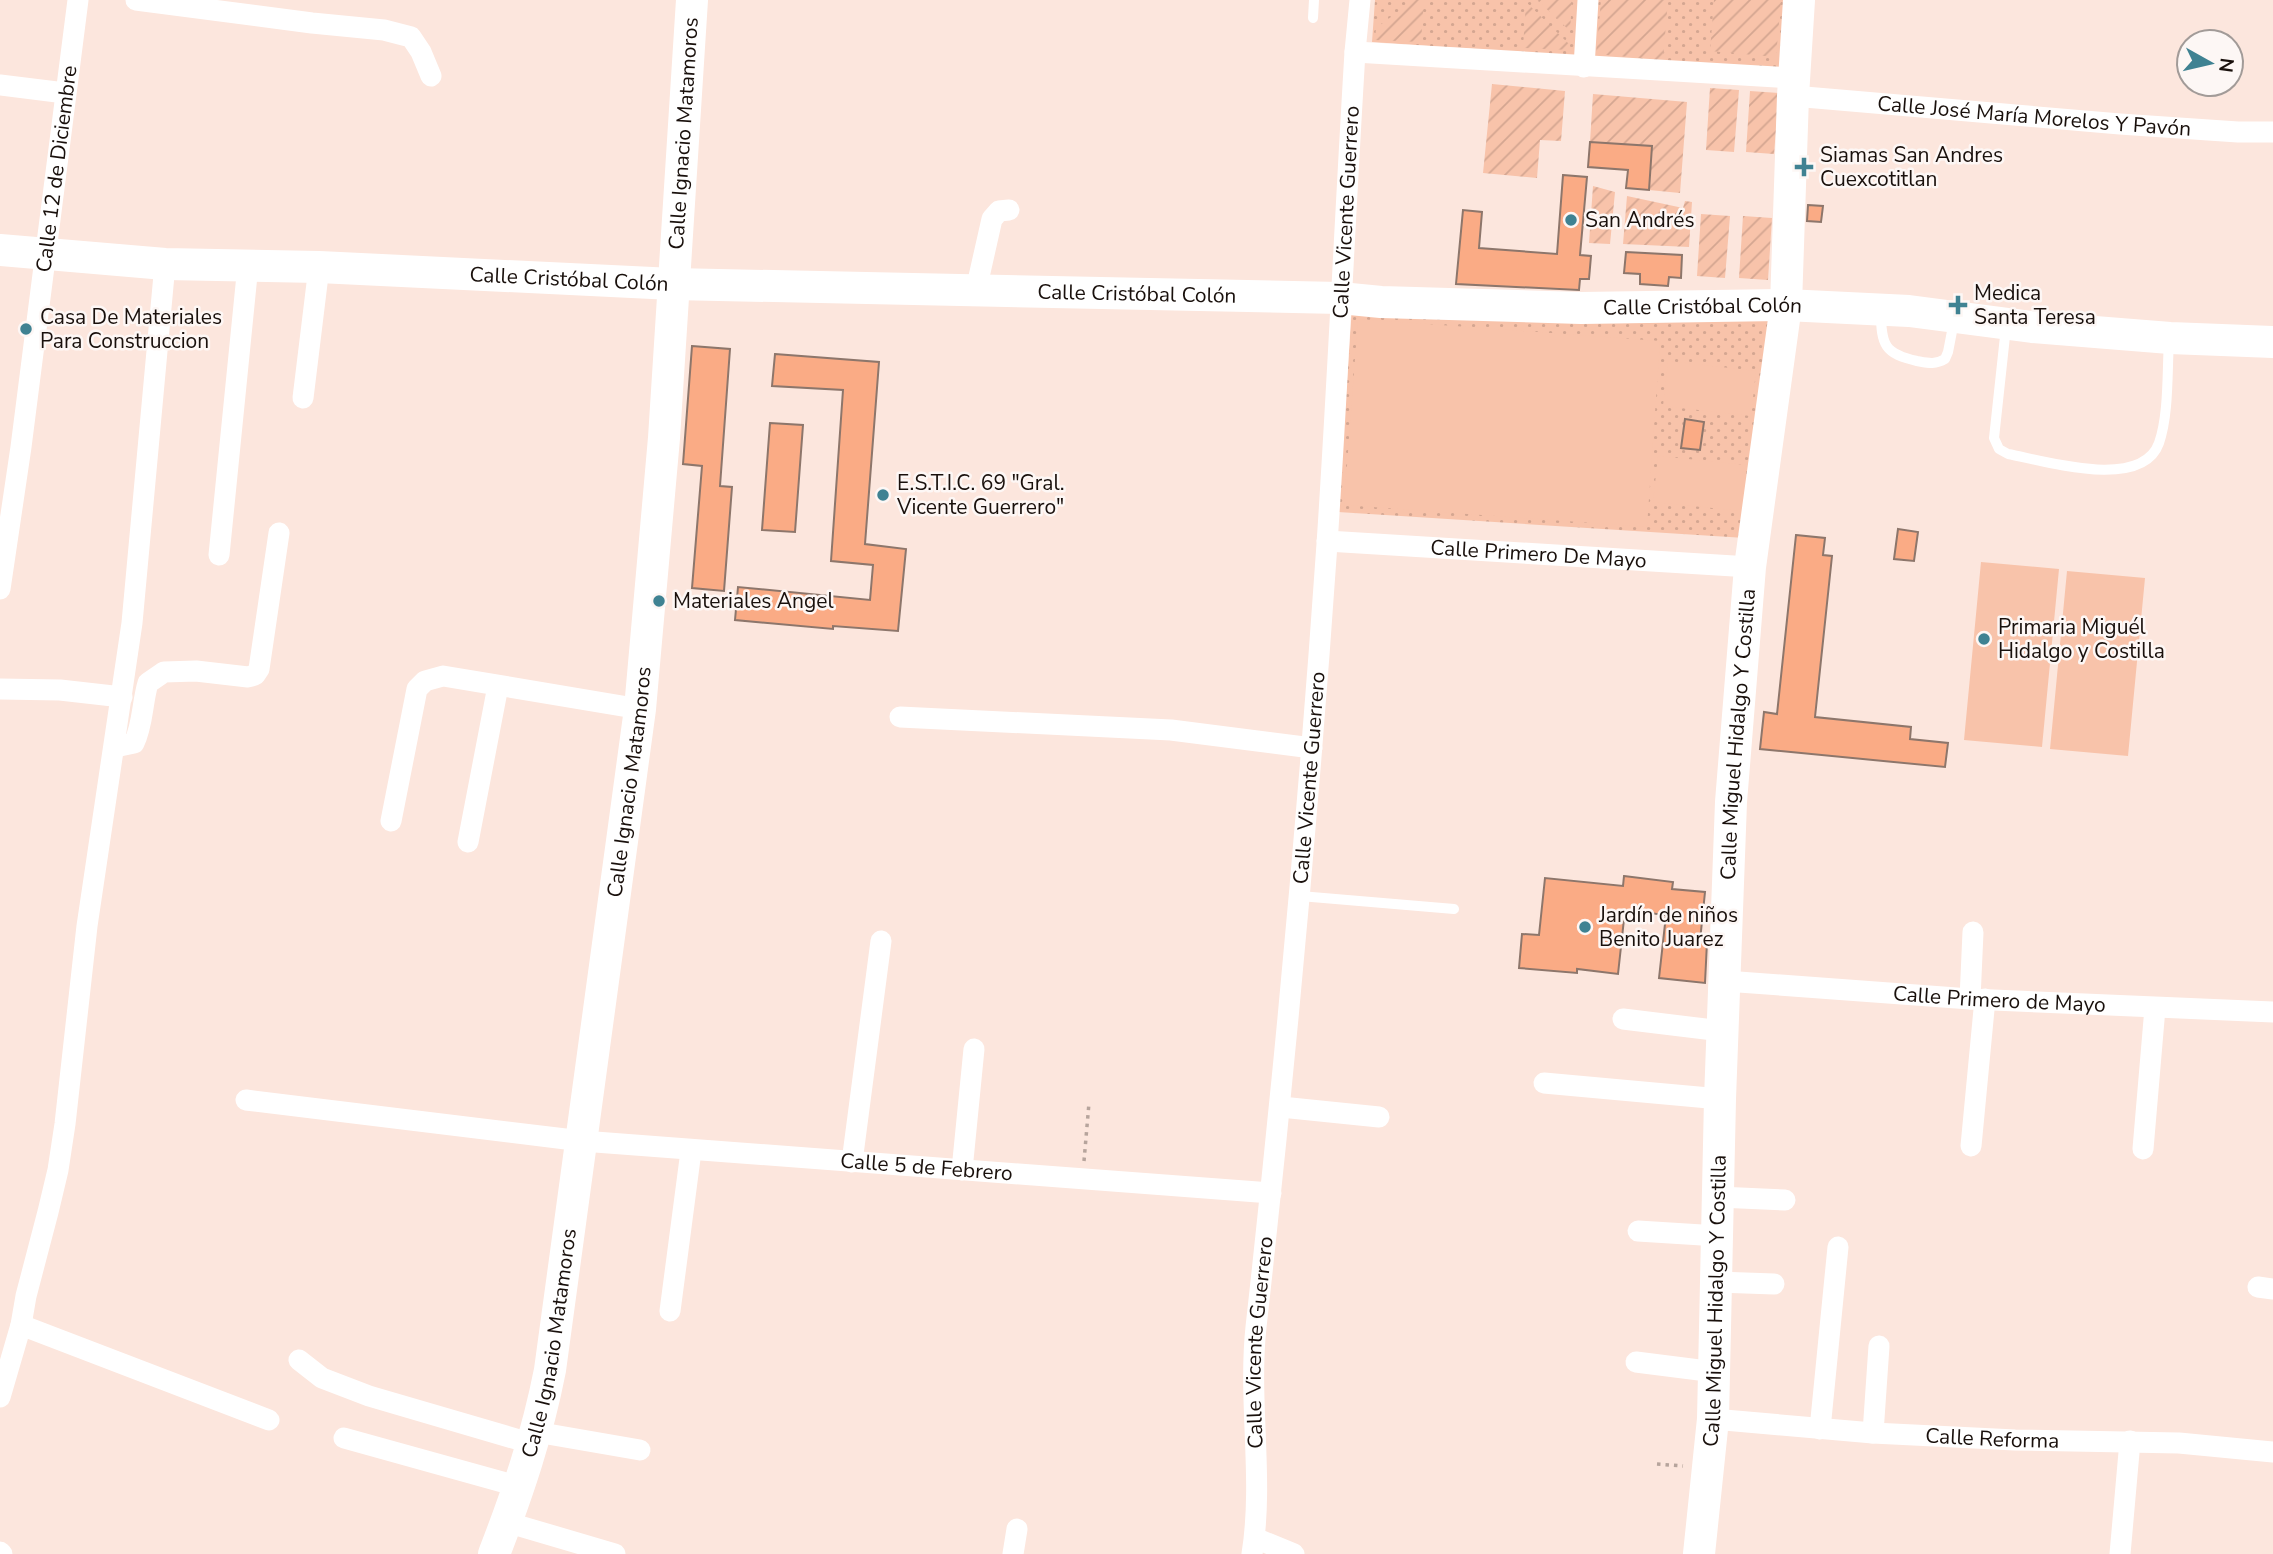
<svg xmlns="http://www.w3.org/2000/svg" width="2273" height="1554" font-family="'Nunito Sans',sans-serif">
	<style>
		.grass { fill: url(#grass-dots) }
		.garden { fill: url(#garden-furrows) }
		.pitch { fill: #f8c3aa }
		.building { fill: #faab85; stroke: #8d766b; stroke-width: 2 }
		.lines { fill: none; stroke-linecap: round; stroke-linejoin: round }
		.path { stroke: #b6a49c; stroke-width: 3.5; stroke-dasharray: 3.5 5; stroke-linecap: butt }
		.lane { stroke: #fff; stroke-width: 10 }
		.street { stroke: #fff; stroke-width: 21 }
		.secondary { stroke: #fff; stroke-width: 32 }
		.poi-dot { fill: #3f8292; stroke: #fdf7f5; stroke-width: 2.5 }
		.labels { text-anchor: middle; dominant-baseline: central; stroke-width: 5; stroke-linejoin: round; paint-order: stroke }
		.street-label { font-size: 21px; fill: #19100c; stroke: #fdf7f5 }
		.poi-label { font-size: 21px; fill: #19100c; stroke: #fdf7f5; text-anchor: start }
	</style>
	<defs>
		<pattern id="grass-dots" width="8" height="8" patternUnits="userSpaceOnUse" patternTransform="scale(1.75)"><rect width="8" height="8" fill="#f8c3aa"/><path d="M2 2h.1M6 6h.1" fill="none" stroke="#d4a691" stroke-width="1.8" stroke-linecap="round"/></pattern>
		<pattern id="garden-furrows" width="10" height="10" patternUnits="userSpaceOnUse" patternTransform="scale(1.75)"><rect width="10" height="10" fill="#f8c3aa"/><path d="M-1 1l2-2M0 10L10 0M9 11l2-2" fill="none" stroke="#d4a691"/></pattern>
	</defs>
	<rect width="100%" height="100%" fill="#fce6dd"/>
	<!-- grass -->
	<path class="grass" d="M1375,0H1788L1783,70L1372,42Z
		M1352,307L1771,318L1745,538L1338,512Z"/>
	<!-- garden -->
	<path class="garden" d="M1414,0H1424L1421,42L1375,40L1376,28Z
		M1537,0H1572L1570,31Z
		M1601,0H1668L1663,60L1596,54Z
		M1714,0H1781L1776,57L1710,51Z
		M1526,2L1569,44V50L1523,48Z
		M1492,84L1565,91L1561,141L1540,140L1537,178L1483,173Z
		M1710,88L1739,90L1734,152L1706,150Z
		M1750,91L1779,93L1774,154L1746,152Z
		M1593,94L1687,102L1680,193L1649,190L1652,146L1590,142Z
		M1593,186L1615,192L1610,244L1589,243Z
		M1627,196L1683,208L1685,201L1692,202L1689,247L1623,244Z
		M1701,214L1730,216L1725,278L1697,276Z
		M1743,216L1772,218L1768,280L1739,278Z"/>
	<!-- pitch -->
	<path class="pitch" d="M1358,319L1660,341L1647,527L1344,505Z
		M1668,361L1756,371L1751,416L1663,406Z
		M1658,456L1747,465L1742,511L1653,502Z
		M1981,562L2059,569L2042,747L1964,740Z
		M2067,571L2145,578L2128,756L2050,749Z"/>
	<!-- building -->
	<path class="building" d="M1590,142L1652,146L1649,190L1626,188L1628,170L1588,167Z
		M1563,175L1587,177L1580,255L1591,256L1589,279H1580L1579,290L1456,284L1463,210L1482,212L1479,248L1557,254Z
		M1808,205L1823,206L1821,222L1807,221Z
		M1626,252L1682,255L1681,278L1669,277L1668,286L1640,284V274L1624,273Z
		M692,346L730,349L720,486L732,487L724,591L692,588L702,466L683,464Z
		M775,354L879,362L865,544L906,549L898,631L833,626V629L735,620L738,587L870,600L873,565L831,561L843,390L772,386Z
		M1685,419L1704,422L1700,450L1681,448Z
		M770,423L803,425L795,532L762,530Z
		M1898,529L1918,532L1914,561L1894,559Z
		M1796,535L1825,538L1823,555L1832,556L1815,717L1911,727L1910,739L1948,743L1945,767L1760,749L1764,712L1777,714Z
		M1624,876L1673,882L1672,889L1705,892L1700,941L1707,942L1705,983L1659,978L1666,915L1625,910L1618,974L1577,969V973L1519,968L1522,934L1539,935L1545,878L1623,886Z"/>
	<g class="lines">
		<!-- path -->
		<path class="path" d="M1084,1161L1089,1103
			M1657,1464L1683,1466"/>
		<!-- lane -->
		<path class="lane" d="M1313,18L1314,0
			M1881,313C1881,345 1885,354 1917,361C1928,363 1935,365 1945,359L1948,352L1954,321
			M2006,327L1994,438L1999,449L2008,454C2045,461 2142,491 2159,443C2169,414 2167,372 2169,341
			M1300,896L1454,909"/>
		<!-- street -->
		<g class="street">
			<path d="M136,0L312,23L384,30L411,37L421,52L431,76"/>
			<path d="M1355,52L1794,78"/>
			<path d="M1584,67L1588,0"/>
			<path d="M0,85L65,93"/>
			<path id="s1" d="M1793,96L2120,124L2238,132H2273"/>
			<path d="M976,290L992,219L999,211L1009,210"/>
			<path d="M303,398L319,267"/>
			<path id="s2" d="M1327,541L1750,567"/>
			<path d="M219,555L248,265"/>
			<path id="s3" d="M0,589L21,447L78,0"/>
			<path d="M0,689L60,690L122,697"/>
			<path d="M900,717L1171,730L1312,748"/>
			<path d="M115,747L134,743C143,725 142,703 148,683L164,672L196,671L248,677L255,675L259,669L279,533"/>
			<path d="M391,821L417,689L425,681L443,676L640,709"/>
			<path d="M468,842L498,686"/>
			<path id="s4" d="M1725,981L1970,999L2273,1012"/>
			<path d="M1970,999L1973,932"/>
			<path d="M1623,1019L1722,1031"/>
			<path d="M1544,1083L1720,1099"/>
			<path id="s5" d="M246,1100L582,1141L1271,1193"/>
			<path d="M1281,1107L1379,1117"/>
			<path d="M1971,1146L1985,999"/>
			<path d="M2143,1149L2155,1008"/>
			<path d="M852,1162L881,941"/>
			<path d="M962,1170L974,1049"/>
			<path d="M1718,1197L1785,1200"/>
			<path d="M1638,1231L1718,1236"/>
			<path d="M1717,1282L1774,1284"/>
			<path d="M2258,1287L2273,1289"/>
			<path d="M670,1311L691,1151"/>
			<path d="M21,1325L269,1420"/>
			<path d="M299,1360L322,1378L369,1396L533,1444"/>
			<path d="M1636,1362L1715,1372"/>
			<path d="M0,1397L21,1325L26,1296L48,1212L58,1170L65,1124L87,926L132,623L165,264"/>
			<path id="s6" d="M1713,1419L1873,1433L2015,1440L2179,1443L2273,1452"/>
			<path d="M1820,1429L1838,1247"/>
			<path d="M536,1432L640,1450"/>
			<path d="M1873,1433L1879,1346"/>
			<path d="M344,1438L520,1487"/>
			<path d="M506,1522L615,1554"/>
			<path d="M1255,1538L1294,1554"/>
			<path d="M0,1552L2,1554"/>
			<path d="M1013,1554L1017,1529"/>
			<path id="s7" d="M1252,1554C1264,1479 1248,1403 1256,1327C1285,1067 1309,805 1327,544C1338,380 1345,216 1355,52L1360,0"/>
			<path d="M2120,1554L2130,1441"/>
		</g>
		<!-- secondary -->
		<g class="secondary">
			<path id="s8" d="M0,250L165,264L319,267L673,284L1340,298L1381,302L1581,308L1786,305L1909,311L2032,327L2170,338L2273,342"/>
			<path id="s9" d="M494,1554C518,1492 537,1436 550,1370L640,709L664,438L692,0"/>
			<path id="s10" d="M1699,1554L1713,1419L1720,1099L1731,802L1750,567L1786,305L1793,96L1799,0"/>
		</g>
	</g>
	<!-- markers -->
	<g class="poi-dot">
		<path d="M1800.5 156.5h7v7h7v7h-7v7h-7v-7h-7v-7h7z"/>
		<circle cx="1571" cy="220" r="7"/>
		<path d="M1954.5 294.5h7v7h7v7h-7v7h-7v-7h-7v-7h7z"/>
		<circle cx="26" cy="329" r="7"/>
		<circle cx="883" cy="495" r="7"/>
		<circle cx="659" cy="601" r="7"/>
		<circle cx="1984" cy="639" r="7"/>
		<circle cx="1585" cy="927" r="7"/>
	</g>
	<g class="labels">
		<!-- street labels -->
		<g class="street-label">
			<text stroke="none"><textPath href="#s1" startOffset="242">Calle José María Morelos Y Pavón</textPath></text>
			<text stroke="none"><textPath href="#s9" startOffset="1437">Calle Ignacio Matamoros</textPath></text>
			<text stroke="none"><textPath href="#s3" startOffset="424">Calle 12 de Diciembre</textPath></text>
			<text stroke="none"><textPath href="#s7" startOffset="1346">Calle Vicente Guerrero</textPath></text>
			<text stroke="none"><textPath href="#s8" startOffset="570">Calle Cristóbal Colón</textPath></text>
			<text stroke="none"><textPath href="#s8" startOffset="1138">Calle Cristóbal Colón</textPath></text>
			<text stroke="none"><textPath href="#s8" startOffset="1704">Calle Cristóbal Colón</textPath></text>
			<text stroke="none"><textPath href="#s2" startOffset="212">Calle Primero De Mayo</textPath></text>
			<text stroke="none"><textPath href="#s10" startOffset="821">Calle Miguel Hidalgo Y Costilla</textPath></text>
			<text stroke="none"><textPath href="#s7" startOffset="779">Calle Vicente Guerrero</textPath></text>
			<text stroke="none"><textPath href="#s9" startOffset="786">Calle Ignacio Matamoros</textPath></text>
			<text stroke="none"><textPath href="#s4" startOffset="275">Calle Primero de Mayo</textPath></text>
			<text stroke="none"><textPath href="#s5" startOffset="684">Calle 5 de Febrero</textPath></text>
			<text stroke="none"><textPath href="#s10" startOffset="254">Calle Miguel Hidalgo Y Costilla</textPath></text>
			<text stroke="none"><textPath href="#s7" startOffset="212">Calle Vicente Guerrero</textPath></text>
			<text stroke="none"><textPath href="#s9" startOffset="219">Calle Ignacio Matamoros</textPath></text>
			<text stroke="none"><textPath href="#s6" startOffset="280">Calle Reforma</textPath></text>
		</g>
		<!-- poi labels -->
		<g class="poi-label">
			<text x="1820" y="155">Siamas San Andres<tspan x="1820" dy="24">Cuexcotitlan</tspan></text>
			<text x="1585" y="220">San Andrés</text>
			<text x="1974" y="293">Medica<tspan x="1974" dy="24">Santa Teresa</tspan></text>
			<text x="40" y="317">Casa De Materiales<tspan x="40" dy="24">Para Construccion</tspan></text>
			<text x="897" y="483">E.S.T.I.C. 69 "Gral.<tspan x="897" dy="24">Vicente Guerrero"</tspan></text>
			<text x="673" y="601">Materiales Angel</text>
			<text x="1998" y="627">Primaria Miguél<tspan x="1998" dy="24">Hidalgo y Costilla</tspan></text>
			<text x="1599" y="915">Jardín de niños<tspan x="1599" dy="24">Benito Juarez</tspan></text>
		</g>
	</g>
	<!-- north arrow -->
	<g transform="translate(2210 63) rotate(98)"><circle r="33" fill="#fdf7f5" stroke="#a29b98" stroke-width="2"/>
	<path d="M0-5L12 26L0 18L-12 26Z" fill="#3f8292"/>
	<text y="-10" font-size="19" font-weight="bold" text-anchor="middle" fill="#19100c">N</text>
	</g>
</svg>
